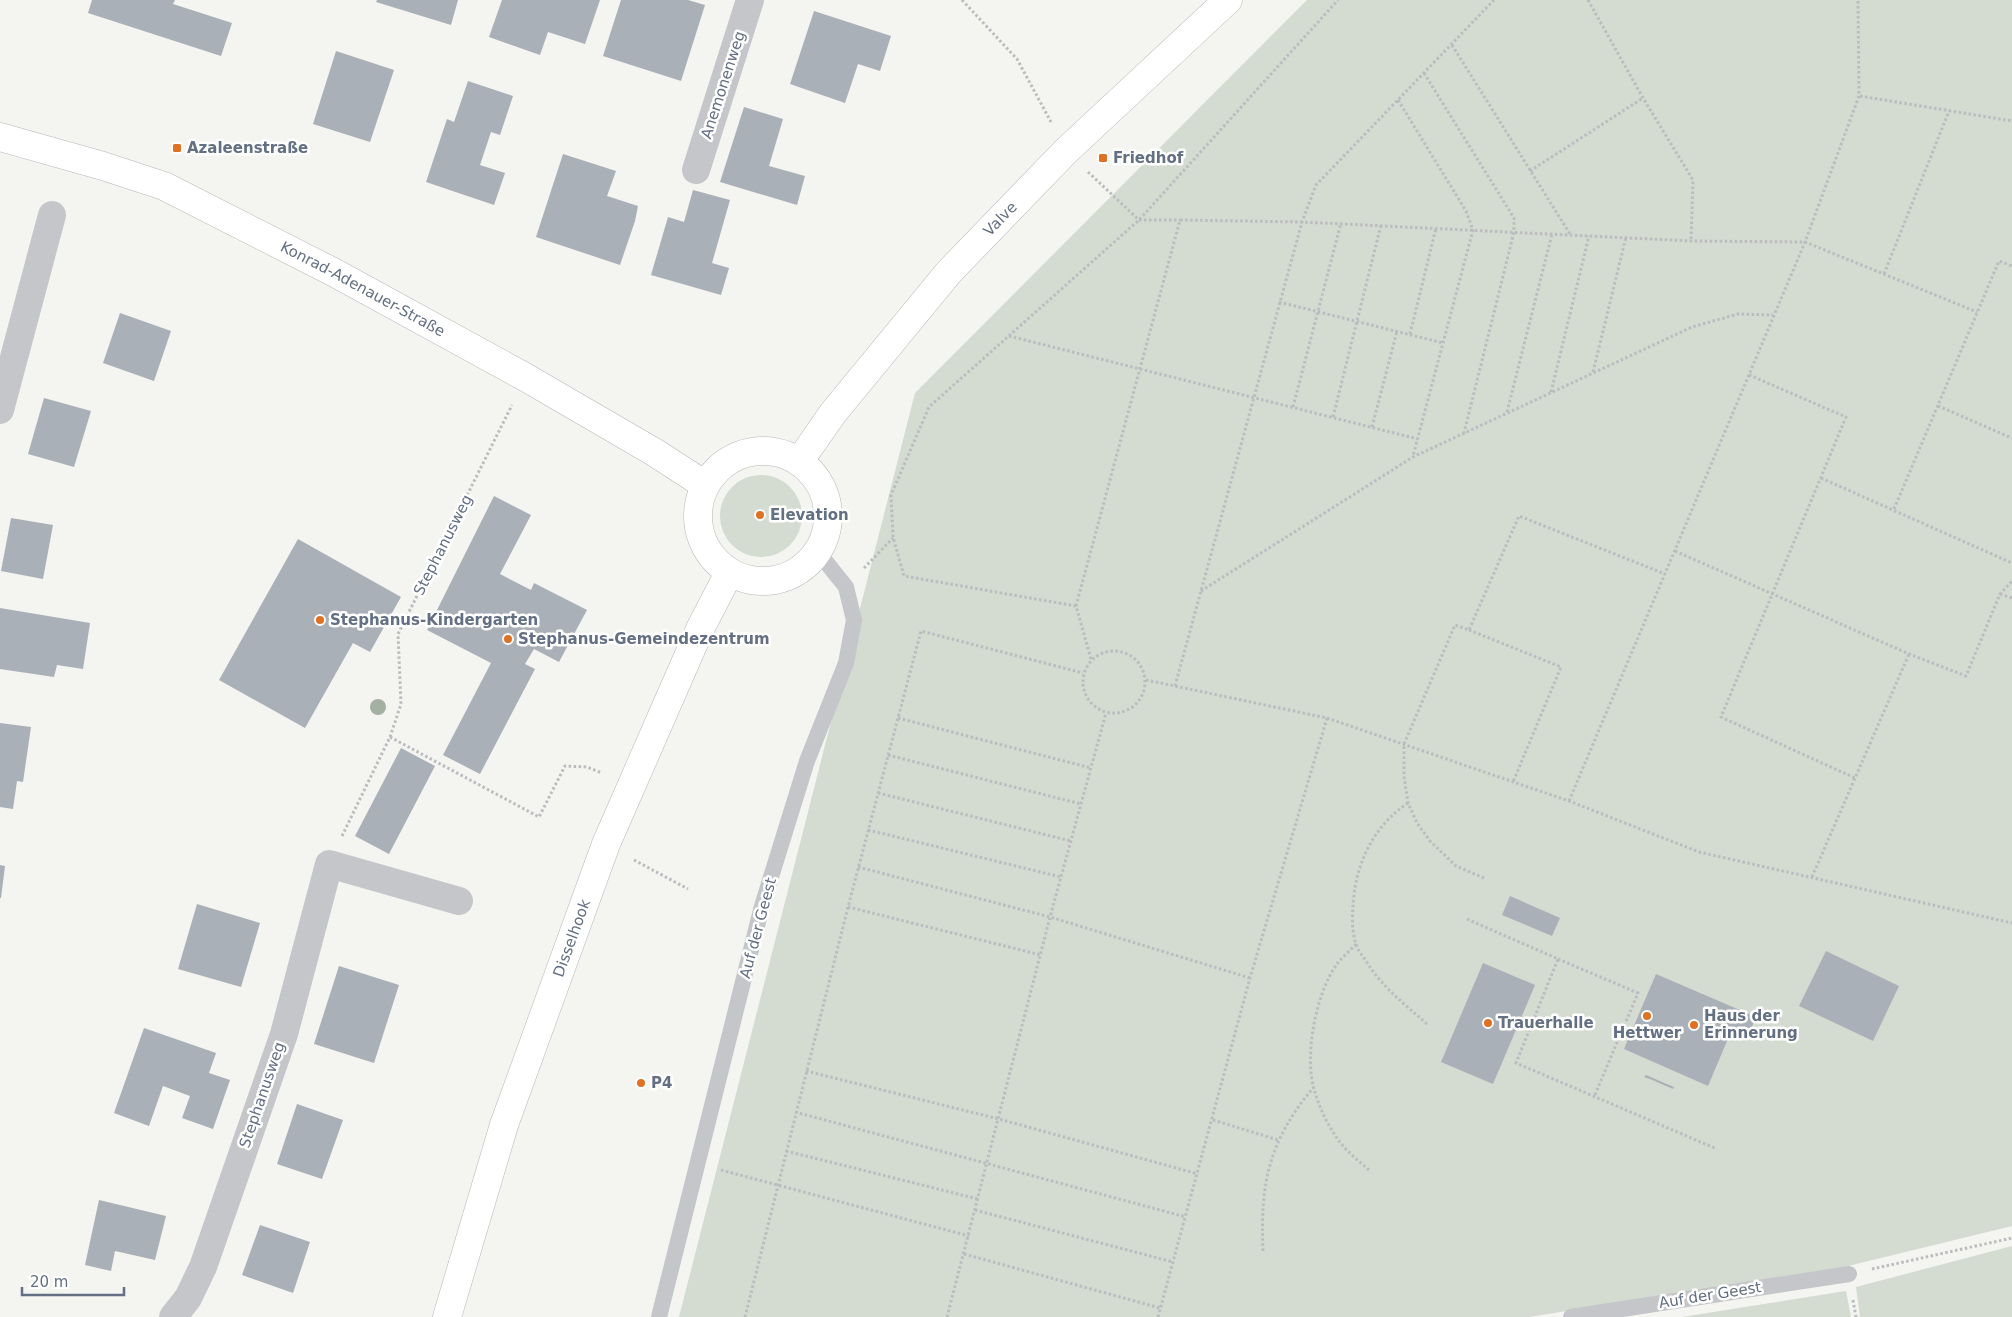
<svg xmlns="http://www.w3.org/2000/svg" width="2012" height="1317" font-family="'DejaVu Sans',sans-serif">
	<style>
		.green { fill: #d4dbd1 }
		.building { fill: #aab0b7 }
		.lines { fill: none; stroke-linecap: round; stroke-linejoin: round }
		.primary-casing { stroke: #b4b7bc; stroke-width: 29 }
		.path { stroke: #bbbcbf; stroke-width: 3; stroke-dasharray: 2.5 2.5; stroke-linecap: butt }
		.service { stroke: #c4c6ca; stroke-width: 16 }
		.minor { stroke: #c4c6ca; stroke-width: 28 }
		.primary { stroke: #fff; stroke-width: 28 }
		.tree { fill: #a4b0a2 }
		.poi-dot { fill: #e37022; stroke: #fff; stroke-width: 2 }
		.labels { text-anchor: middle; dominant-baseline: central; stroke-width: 5; stroke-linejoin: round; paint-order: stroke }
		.street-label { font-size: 15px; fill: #636f82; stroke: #fff }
		.poi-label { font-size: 15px; font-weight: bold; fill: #636f82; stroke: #fff; text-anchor: start }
	</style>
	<rect width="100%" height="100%" fill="#f4f4f0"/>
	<!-- green -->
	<path class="green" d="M1307,0H2012V1226L1844,1267L1529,1317H679L915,393Z
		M720 516a41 41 0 1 1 82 0a41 41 0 1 1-82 0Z
		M2012,1246V1317H1860L1856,1287Z
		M1846,1291L1851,1317H1682Z"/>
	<!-- building -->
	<path class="building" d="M92,0H175L173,4L232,23L221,56L88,13Z
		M377,0H458L451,25L376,2Z
		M502,0H600L585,44L548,32L540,55L489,37Z
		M621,0H688L705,5L681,81L603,56Z
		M814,11L891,36L880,71L858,64L845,103L790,84Z
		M336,51L394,70L370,142L313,124Z
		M468,81L513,96L500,135L491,132L480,165L505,173L494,205L426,182L447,119L454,122Z
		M744,107L783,119L769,166L805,176L797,205L720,182Z
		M563,154L616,171L607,196L638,206L635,221L620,265L536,237Z
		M693,190L730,200L712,263L729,268L721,295L651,275L668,217L684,222Z
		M120,313L171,331L154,381L103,363Z
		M44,398L91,411L74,467L28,454Z
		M494,496L531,515L500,574L531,590L534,583L587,610L559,662L534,649L525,664L535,669L480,774L443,755L491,663L427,630Z
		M11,518L53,525L43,579L1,571Z
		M298,539L401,597L370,652L353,643L305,728L219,680Z
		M0,608L90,623L83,669L57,665L54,677L0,669Z
		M0,723L31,727L23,782L17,781L13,809L0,807Z
		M401,748L435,766L389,854L355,836Z
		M0,865L5,866L1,898H0Z
		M1510,896L1560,918L1552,936L1502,915Z
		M197,904L260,923L241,987L178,969Z
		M1826,951L1899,986L1873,1041L1799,1006Z
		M1483,963L1535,985L1493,1084L1441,1062Z
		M339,966L399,985L374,1063L314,1044Z
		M1656,974L1756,1017L1746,1041L1730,1034L1708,1086L1624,1049Z
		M144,1028L216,1053L209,1073L230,1080L213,1129L182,1118L190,1096L163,1086L149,1126L114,1113Z
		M1646,1075L1669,1085L1674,1087L1673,1089L1650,1079L1644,1077Z
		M297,1104L343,1120L322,1179L277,1164Z
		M99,1200L166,1216L155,1260L115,1251L111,1271L85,1265Z
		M260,1225L310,1242L293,1293L242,1275Z"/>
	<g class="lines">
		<!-- primary casing -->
		<g class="primary-casing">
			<g id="primary">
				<path id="s1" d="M0,137L103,166L164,186L335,273L525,377L654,452L705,485"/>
				<circle cx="763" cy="516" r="65"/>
				<path id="s2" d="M799,462L833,413L949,272L1066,151L1228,0"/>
				<path id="s3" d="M447,1317L504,1125L606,844L700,629L729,573"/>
			</g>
		</g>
		<!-- path -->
		<path class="path" d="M962,0L1017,59L1051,122
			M1588,0L1643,98L1693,180L1691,241
			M1452,45L1570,234
			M1424,73L1514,218V232L1464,433
			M1860,96L2012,121
			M1398,100L1466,211L1473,230L1413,456
			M1530,171L1643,98
			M1088,172L1139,220H1180
			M1884,274L1949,111
			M1279,302L1443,343
			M1410,334L1436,228
			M1009,336L1418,439
			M1593,372L1626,237
			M1749,375L1846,417L1721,717L1855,778
			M1551,392L1589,236
			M1938,406L2012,438
			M1293,407L1341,223
			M1507,412L1552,234
			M1333,417L1381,225
			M1372,427L1397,331
			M1821,478L2012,563
			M1894,509L1999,261L2012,266
			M1675,551L1909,654L1966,676L2000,594L2012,581
			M864,568L893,538
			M1201,591L1413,457L1692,327L1738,314L1773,315
			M2000,594L2012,598
			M1076,606L904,576L893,537L891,495L929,407L1139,220L1338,0
			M1469,630L1561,667L1513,782
			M1083 682a31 31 0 1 1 62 0a31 31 0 1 1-62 0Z
			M1091,659L1076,606L1180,220L1302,222L1691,241L1805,242L1977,312
			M1146,680L1327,718L1569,801L1699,852L2012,923
			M1175,686L1302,222L1316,185L1494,0
			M898,718L1091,768
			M390,737L539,817L565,766L587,767L602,773
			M888,755L1081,804
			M878,793L1071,841
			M1569,801L1805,242L1859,96L1858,0
			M1408,803C1373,826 1355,865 1353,906C1352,918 1352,933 1356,944C1357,949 1361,954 1364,958C1380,985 1403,1003 1427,1024
			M868,830L1061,877
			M342,836L390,737L401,704L398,634L512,405
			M634,860L688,889
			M858,867L1050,917L1250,978
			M1812,877L1909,654
			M1484,878L1456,866L1430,841L1417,823L1408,803L1404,776V744L1455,625L1469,630L1519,516L1665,574
			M848,907L1041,955
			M1467,919L1558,959L1516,1063L1717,1149
			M1356,944C1350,951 1342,957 1337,964C1316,993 1304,1055 1314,1089C1319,1107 1328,1126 1339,1141C1347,1152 1359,1161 1369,1170
			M1558,959L1638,993L1594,1097
			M806,1071L999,1119L1198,1174
			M795,1112L1186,1217
			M1213,1120L1278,1140
			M786,1151L978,1199
			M721,1170L969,1236
			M975,1210L1173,1262
			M1263,1251C1260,1182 1269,1141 1313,1088
			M964,1254L1160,1308
			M1872,1269L2012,1238
			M1853,1300L1856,1317
			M745,1317L848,907L921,631L1083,673
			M947,1317L1050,917L1106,713
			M1158,1317L1250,978L1327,718"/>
		<!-- service -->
		<path class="service" d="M659,1317L762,906L807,761L846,663L854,620L846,587L818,552
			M1571,1317L1849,1274"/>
		<!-- minor -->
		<path class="minor" d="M696,170L750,0
			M0,410L52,215
			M173,1317L188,1298L203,1267L284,1034L329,864L459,901"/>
		<!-- primary -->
		<use href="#primary" class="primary"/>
	</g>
	<!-- trees -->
	<circle class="tree" cx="378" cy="707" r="8"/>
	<!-- markers -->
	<g class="poi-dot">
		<rect x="172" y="143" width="10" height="10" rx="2.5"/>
		<rect x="1098" y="153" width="10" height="10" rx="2.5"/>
		<circle cx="760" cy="515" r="5"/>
		<circle cx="320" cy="620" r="5"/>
		<circle cx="508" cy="639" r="5"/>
		<circle cx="1647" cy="1016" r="5"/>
		<circle cx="1488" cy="1023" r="5"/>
		<circle cx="1694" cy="1025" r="5"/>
		<circle cx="641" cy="1083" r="5"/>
	</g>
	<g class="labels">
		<!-- street labels -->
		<g class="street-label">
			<text transform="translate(723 85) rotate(-72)">Anemonenweg</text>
			<text stroke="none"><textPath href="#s2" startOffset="316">Valve</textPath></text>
			<text stroke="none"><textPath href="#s1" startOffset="395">Konrad-Adenauer-Straße</textPath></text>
			<text transform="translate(443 545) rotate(-63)">Stephanusweg</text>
			<text transform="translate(758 928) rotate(-75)">Auf der Geest</text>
			<text stroke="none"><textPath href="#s3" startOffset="399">Disselhook</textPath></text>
			<text transform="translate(262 1095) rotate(-71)">Stephanusweg</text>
			<text transform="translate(1710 1295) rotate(-9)">Auf der Geest</text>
		</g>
		<!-- poi labels -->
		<g class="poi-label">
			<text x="187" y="148">Azaleenstraße</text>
			<text x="1113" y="158">Friedhof</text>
			<text x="770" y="515">Elevation</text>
			<text x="330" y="620">Stephanus-Kindergarten</text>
			<text x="518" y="639">Stephanus-Gemeindezentrum</text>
			<text x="1704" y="1016">Haus der<tspan x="1704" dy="17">Erinnerung</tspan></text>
			<text x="1498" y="1023">Trauerhalle</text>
			<text x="1647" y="1033" text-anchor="middle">Hettwer</text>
			<text x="651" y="1083">P4</text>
		</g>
	</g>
	<!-- scale -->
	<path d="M22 1287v8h102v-8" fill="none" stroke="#636f82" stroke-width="2.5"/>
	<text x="30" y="1287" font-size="15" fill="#636f82" stroke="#ffffff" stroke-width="4" paint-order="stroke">20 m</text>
</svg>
